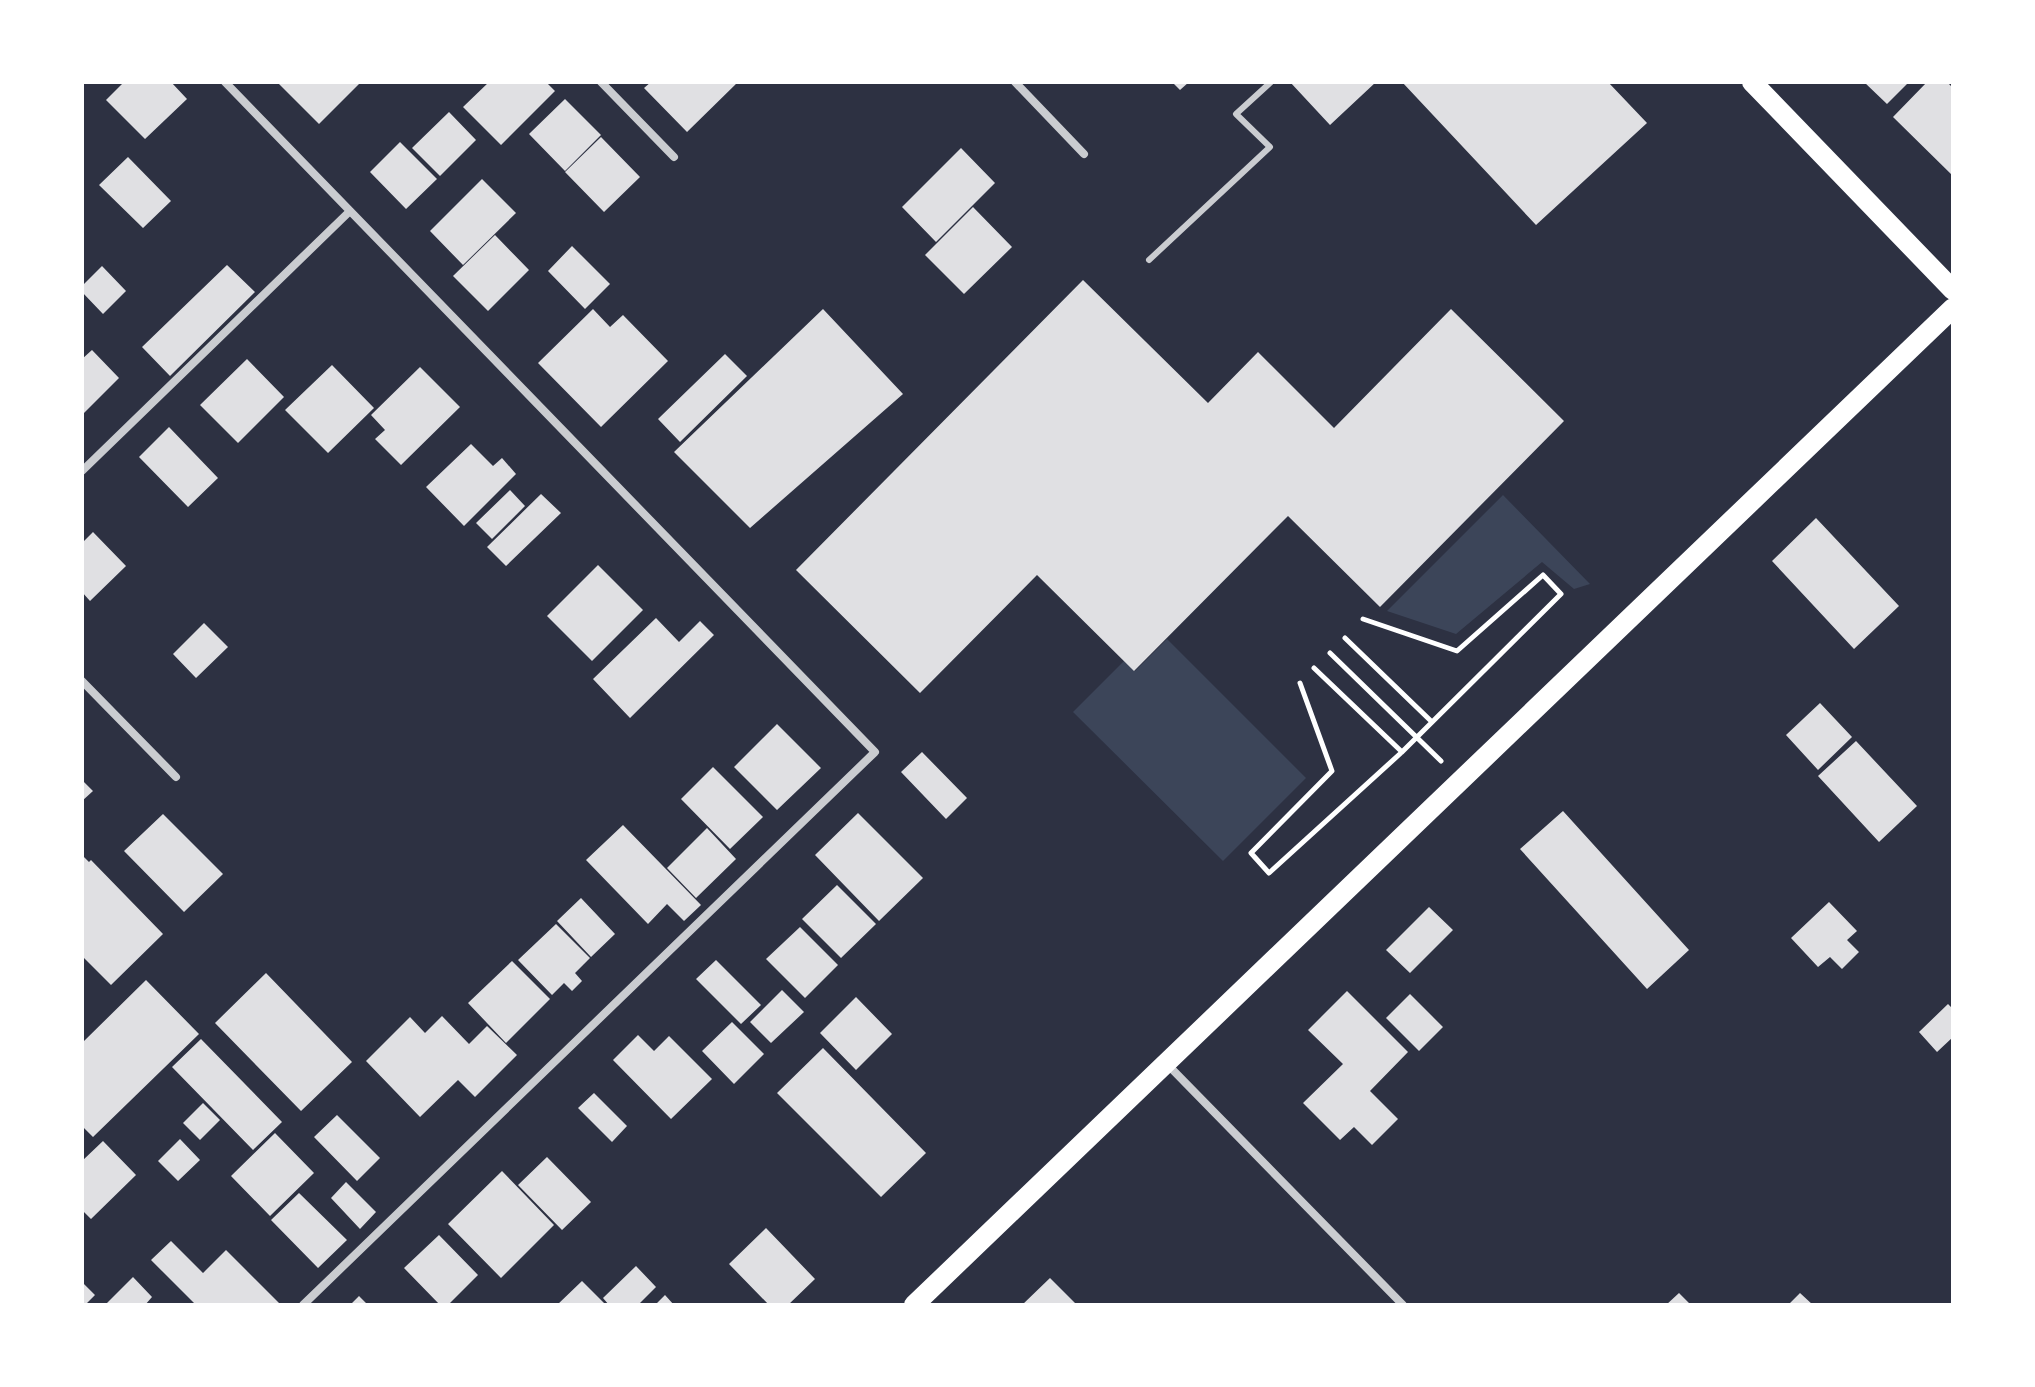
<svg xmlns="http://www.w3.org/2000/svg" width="2035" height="1387" font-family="'Noto Sans',sans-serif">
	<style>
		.green { fill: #3c4559 }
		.building { fill: #e0e0e3 }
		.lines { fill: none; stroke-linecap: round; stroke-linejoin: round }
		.path { stroke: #fff; stroke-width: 5 }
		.service { stroke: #caccd0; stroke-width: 6 }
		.minor { stroke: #caccd0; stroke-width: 8 }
		.primary { stroke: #fff; stroke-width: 20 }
	</style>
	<rect width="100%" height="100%" fill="#2d3142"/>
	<!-- green -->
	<path class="green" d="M1503,495L1590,584L1574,589L1542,562L1456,634L1387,611Z
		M1167,639L1306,778L1223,861L1073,712L1124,661L1135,671Z"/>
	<!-- building -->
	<path class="building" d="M124,82H171L187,99L145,139L106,100Z
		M277,82H361L319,124Z
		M489,82H546L555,91L501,145L463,107Z
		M651,82H738L687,132L644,88Z
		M1172,82H1189L1180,90Z
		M1290,82H1376L1330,125Z
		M1402,82H1608L1647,123L1536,225Z
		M1864,82H1909L1887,104Z
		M1927,82H1947L1953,88V176L1893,117Z
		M565,99L601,135L565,171L529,134Z
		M449,112L476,140L440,176L412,148Z
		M601,137L640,177L604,212L565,172Z
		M400,142L437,179L406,209L370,172Z
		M961,148L995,183L936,242L902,207Z
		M128,157L171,201L143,228L99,185Z
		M482,179L516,213L463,265L430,231Z
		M973,207L1012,247L964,294L925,255Z
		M495,235L529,270L488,311L453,276Z
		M572,246L610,284L585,309L548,271Z
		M227,265L255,292L170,376L142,347Z
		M102,266L126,291L103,314L82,292V286Z
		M1083,280L1208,403L1258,352L1334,428L1451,309L1564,421L1380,607L1288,516L1134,671L1037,575L920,693L796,570Z
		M593,309L610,327L623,315L668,361L601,427L538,363Z
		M823,309L903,394L750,528L674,452Z
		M92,350L119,378L82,415V359Z
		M725,354L747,376L680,442L658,419Z
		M247,359L284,397L238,443L200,405Z
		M332,365L374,408L328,453L285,410Z
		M420,367L460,407L401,465L375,439L385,430L371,415Z
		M169,427L218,478L188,507L139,457Z
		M471,444L493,466L502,458L516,474L464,526L426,487Z
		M510,490L525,506L492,539L476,523Z
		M541,494L561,513L506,566L487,547Z
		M1816,518L1899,606L1854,649L1772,561Z
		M93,532L126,566L90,601L82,592V543Z
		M598,565L643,610L592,661L547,616Z
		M656,618L679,642L700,621L714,635L630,718L593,679Z
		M204,623L228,647L196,678L173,654Z
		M1820,703L1852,737L1818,770L1786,735Z
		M777,724L821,768L777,810L734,767Z
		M1856,741L1917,806L1879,842L1818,776Z
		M922,752L967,798L946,819L901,772Z
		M713,767L763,817L730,849L681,799Z
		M82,780L93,791L82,801Z
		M1563,811L1689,950L1647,989L1520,849Z
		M858,813L923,878L879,921L815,855Z
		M163,814L223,874L184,912L124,851Z
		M623,825L701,905L684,921L667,904L648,924L586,860Z
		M707,828L736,859L696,898L667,868Z
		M82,855L89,862L91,860L163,934L111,985L82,956Z
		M837,885L876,924L841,958L802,919Z
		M581,898L615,934L591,957L557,921Z
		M1829,902L1857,931L1847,940L1859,952L1842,969L1830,957L1818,967L1791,938Z
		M1429,907L1453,930L1410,973L1386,950Z
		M556,924L590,958L575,973L582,981L572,991L564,983L552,995L518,960Z
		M800,927L838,965L805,998L766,959Z
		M716,960L761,1005L741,1024L696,979Z
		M512,961L550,999L506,1043L468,1003Z
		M266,973L352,1062L301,1111L215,1023Z
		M146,980L199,1034L93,1137L82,1126V1043Z
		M782,990L804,1012L771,1043L750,1022Z
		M1347,991L1408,1052L1370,1091L1398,1119L1372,1145L1354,1127L1340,1140L1303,1103L1343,1064L1308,1030Z
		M1410,994L1443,1027L1419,1051L1386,1018Z
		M856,997L892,1034L856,1070L820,1033Z
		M1948,1004L1953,1009V1037L1937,1052L1919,1032Z
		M442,1016L469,1044L487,1026L517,1055L475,1097L458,1080L420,1117L366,1061L410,1017L425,1033Z
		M732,1022L764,1054L734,1084L702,1051Z
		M638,1035L654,1051L669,1036L712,1079L671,1119L613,1060Z
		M201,1039L282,1122L253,1150L172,1067Z
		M823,1048L926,1153L881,1197L777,1093Z
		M594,1093L627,1126L612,1142L578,1108Z
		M203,1103L220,1120L200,1140L183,1123Z
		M337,1115L380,1158L357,1181L314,1137Z
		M275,1133L314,1173L270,1216L231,1176Z
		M180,1139L200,1160L178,1181L158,1161Z
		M103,1141L136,1175L91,1219L82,1210V1161Z
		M547,1157L591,1202L562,1230L518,1185Z
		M502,1171L554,1225L501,1278L448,1224Z
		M346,1182L376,1212L360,1229L331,1198Z
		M299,1193L347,1240L318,1268L271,1220Z
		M766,1228L815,1279L788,1305H769L729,1264Z
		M439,1235L478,1275L448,1305H440L404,1268Z
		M171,1241L203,1273L226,1250L281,1305H196L151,1260Z
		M636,1266L656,1287L638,1305H609L603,1298Z
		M133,1277L152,1297L145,1305H105Z
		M1050,1278L1077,1305H1022Z
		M582,1281L606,1305H557Z
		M82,1282L95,1295L85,1305H82Z
		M1679,1293L1691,1305H1666Z
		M1800,1293L1813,1305H1788Z
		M665,1295L674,1305H655Z
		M359,1296L368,1305H350Z"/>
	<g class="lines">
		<!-- path -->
		<path class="path" d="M1345,638L1432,722
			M1330,653L1441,761
			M1314,668L1402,752
			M1300,683L1332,771L1251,853L1269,873L1402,752L1561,594L1543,575L1457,651L1363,619"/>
		<!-- service -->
		<path class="service" d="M1149,260L1270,147L1236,114L1271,82"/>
		<!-- minor -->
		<path class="minor" d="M225,82L875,752L303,1305
			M601,82L674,157
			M1015,82L1084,154
			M82,471L350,211
			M82,681L176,777
			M1166,1063L1403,1305"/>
		<!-- primary -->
		<path class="primary" d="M1752,82L1953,290
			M914,1305L1953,308"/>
	</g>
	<!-- border -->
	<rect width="2035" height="1387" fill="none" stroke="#ffffff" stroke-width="168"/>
</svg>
